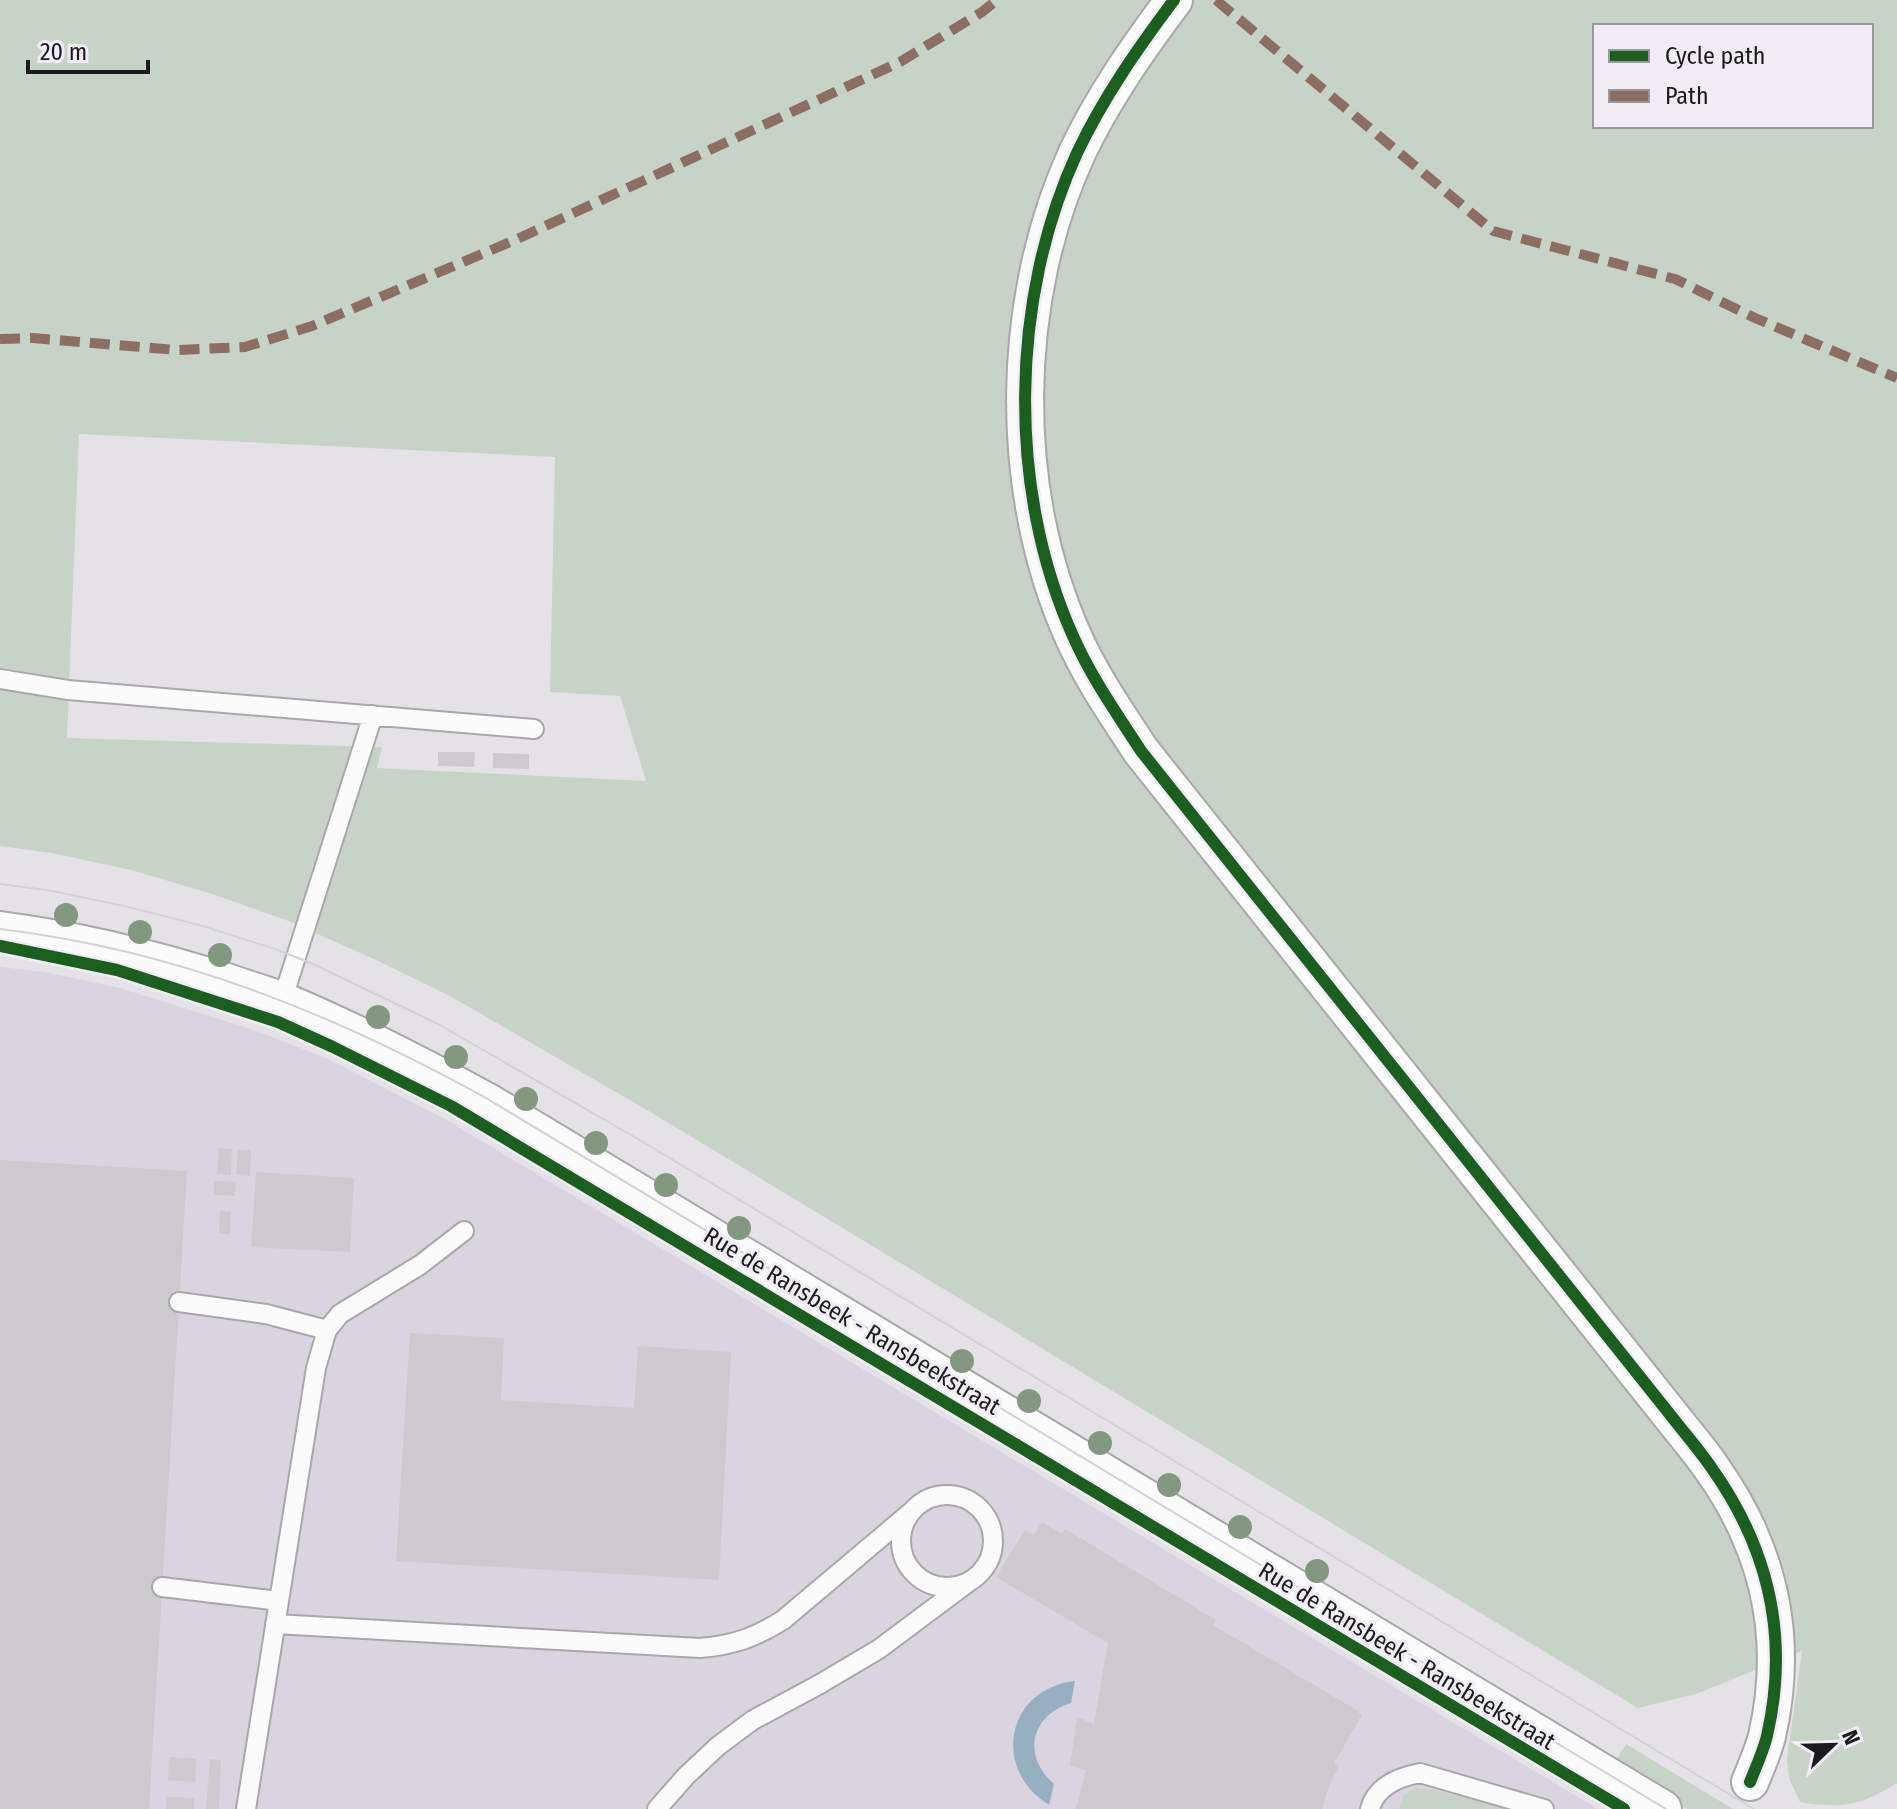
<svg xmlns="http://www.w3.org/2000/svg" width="1897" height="1809" font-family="'Fira Sans Condensed',sans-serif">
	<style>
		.built { fill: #d9d4df }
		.green { fill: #c8d3c7; fill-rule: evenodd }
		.water { fill: #96b0c1 }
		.building { fill: #cccace }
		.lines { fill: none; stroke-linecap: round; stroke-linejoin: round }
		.lane-casing { stroke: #a8a7aa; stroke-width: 22 }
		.street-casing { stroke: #a8a7aa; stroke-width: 40 }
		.lane { stroke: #fbfbfb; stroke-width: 18 }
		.street { stroke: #fbfbfb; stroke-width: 36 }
		.tram { stroke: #d2d2d3; stroke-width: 2 }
		.quiet { stroke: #8d6e63; stroke-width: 10; stroke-dasharray: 20 10; stroke-linecap: butt }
		.cycleway-casing { stroke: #f1edf6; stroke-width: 17 }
		.cycleway { stroke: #1b5e20; stroke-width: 12 }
		.tree { fill: #839781 }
		.labels { text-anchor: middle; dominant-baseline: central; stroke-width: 6; stroke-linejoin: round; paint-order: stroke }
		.street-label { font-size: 24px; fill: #1b1a1d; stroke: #f1edf6 }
	</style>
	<rect width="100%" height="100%" fill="#e4e2e7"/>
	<!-- built -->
	<path class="built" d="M0,967L45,972L120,988L257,1031L328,1059L445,1119L1598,1809H0Z"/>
	<!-- green -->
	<path class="green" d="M0,0H1897V1783C1860,1806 1842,1809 1800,1802L1789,1778L1787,1759L1802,1651L1696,1694L1638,1708L652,1113L450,996L376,960L286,920L209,893L131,870L52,853L0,846ZM1595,26H1871V126H1595ZM79,434L555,457L550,692L620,696L646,781L377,768L382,747L67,738Z
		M1626,1744L1733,1809H1687L1613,1765Z
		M1415,1788L1434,1790L1509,1809H1399L1403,1796Z"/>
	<!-- water -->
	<path class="water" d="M1075,1681L1071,1703C1030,1716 1022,1756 1054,1784L1049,1805C991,1769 1006,1689 1075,1681Z"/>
	<!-- building -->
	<path class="building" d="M438,752H475L474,767L438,766Z
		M493,753L529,754V769L493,768Z
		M219,1148L232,1149L231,1175L217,1174Z
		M238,1150H251L250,1176L236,1175Z
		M0,1160L187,1171L149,1809H0Z
		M256,1172L354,1178L350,1252L251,1247Z
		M214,1181L236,1182L235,1196L214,1195Z
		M220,1211L231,1212L230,1234L219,1233Z
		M410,1333L504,1338L501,1400L634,1408L638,1346L731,1352L719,1580L396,1561Z
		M1042,1522L1062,1534L1065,1529L1216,1620L1213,1625L1351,1707L1362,1715L1334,1763L1339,1766L1329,1786L1322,1809H1076L1086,1770L1070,1766L1077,1717L1094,1724L1108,1643L996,1577L1025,1530L1034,1535Z
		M169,1757L196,1759L195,1782L168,1780Z
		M210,1759L221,1760L219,1809H206Z
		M167,1797L194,1798V1809H166Z"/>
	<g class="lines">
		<!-- lane casing -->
		<g class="lane-casing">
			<path id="lane" d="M0,679L68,690L534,729
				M282,1001L373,715
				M179,1302L266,1314L327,1330
				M901 1541a46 46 0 1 1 92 0a46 46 0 1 1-92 0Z
				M162,1587L279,1601
				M275,1624L700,1648C734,1645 754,1638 783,1620L911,1512
				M246,1809L316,1368L327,1330L340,1314L420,1265L464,1231
				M657,1809L686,1776L718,1746L753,1720L820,1684L879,1649L970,1581
				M1370,1809C1376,1786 1399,1777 1420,1773L1544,1809"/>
		</g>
		<!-- street casing -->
		<g class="street-casing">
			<path id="street" d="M1174,0C1138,48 1103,98 1077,153C1010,299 1007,489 1073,636C1091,677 1117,714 1141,751L1672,1417C1686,1435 1701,1452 1713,1470C1770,1551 1789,1640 1767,1736C1763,1752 1756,1767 1750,1782
				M0,930C78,940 152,958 227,982C246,989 266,994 285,1002C355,1031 422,1066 488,1102L1663,1809"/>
		</g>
		<!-- lane -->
		<use href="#lane" class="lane"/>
		<!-- street -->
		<use href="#street" class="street"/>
		<!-- tram -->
		<path class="tram" d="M0,884L53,891L128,907L203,926L278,950L313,964L438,1024L638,1139L1754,1809
			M0,929C176,950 332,1013 486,1098L1666,1809"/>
		<!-- quiet -->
		<path class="quiet" d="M1216,0L1493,231L1675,279L1755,318L1897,378
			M0,339L33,338L177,350L245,347L312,326L515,240L900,62L982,12L997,0"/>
		<!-- cycleway casing -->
		<g class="cycleway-casing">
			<path id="cycleway" d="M1174,0C1138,48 1103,98 1077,153C1010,299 1007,489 1073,636C1091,677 1117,714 1141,751L1672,1417C1686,1435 1701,1452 1713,1470C1770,1551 1789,1640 1767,1736C1763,1752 1756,1767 1750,1782
				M0,946L117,970L278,1022L333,1047L451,1106L1624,1809"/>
		</g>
		<!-- cycleway -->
		<use href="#cycleway" class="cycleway"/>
	</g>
	<!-- trees -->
	<g class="tree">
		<circle cx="66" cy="915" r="12"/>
		<circle cx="140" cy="932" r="12"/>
		<circle cx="220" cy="955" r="12"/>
		<circle cx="378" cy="1017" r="12"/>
		<circle cx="456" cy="1057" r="12"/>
		<circle cx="526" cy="1099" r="12"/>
		<circle cx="596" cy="1143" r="12"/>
		<circle cx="666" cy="1185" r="12"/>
		<circle cx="739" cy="1228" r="12"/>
		<circle cx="962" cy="1361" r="12"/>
		<circle cx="1029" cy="1401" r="12"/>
		<circle cx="1100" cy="1443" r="12"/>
		<circle cx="1169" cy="1485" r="12"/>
		<circle cx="1240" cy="1527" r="12"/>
		<circle cx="1317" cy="1571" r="12"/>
	</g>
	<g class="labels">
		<!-- street labels -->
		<g class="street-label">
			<text transform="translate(852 1321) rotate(31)">Rue de Ransbeek - Ransbeekstraat</text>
			<text transform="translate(1407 1656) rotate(31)">Rue de Ransbeek - Ransbeekstraat</text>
		</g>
	</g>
	<!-- legend -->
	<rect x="1593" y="24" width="280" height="104" fill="#f1edf6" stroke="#9b999f" stroke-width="2"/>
	<rect x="1609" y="50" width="40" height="12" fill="#1b5e20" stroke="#9b999f" stroke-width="2"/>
	<text x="1665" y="64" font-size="24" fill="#1b1a1d">Cycle path</text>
	<rect x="1609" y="90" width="40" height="12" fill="#8d6e63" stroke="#9b999f" stroke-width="2"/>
	<text x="1665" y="104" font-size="24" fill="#1b1a1d">Path</text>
	<!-- north arrow -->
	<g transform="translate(1833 1745) rotate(67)" stroke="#f1edf6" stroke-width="6" paint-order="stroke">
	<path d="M0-6L14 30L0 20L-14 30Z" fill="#1b1a1d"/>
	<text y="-12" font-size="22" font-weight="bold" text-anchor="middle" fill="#1b1a1d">N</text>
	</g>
	<!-- scale -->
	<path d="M28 60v12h120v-12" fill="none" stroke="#1b1a1d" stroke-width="4"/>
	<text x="40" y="60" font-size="24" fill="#1b1a1d" stroke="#f1edf6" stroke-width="6" paint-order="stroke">20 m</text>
</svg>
